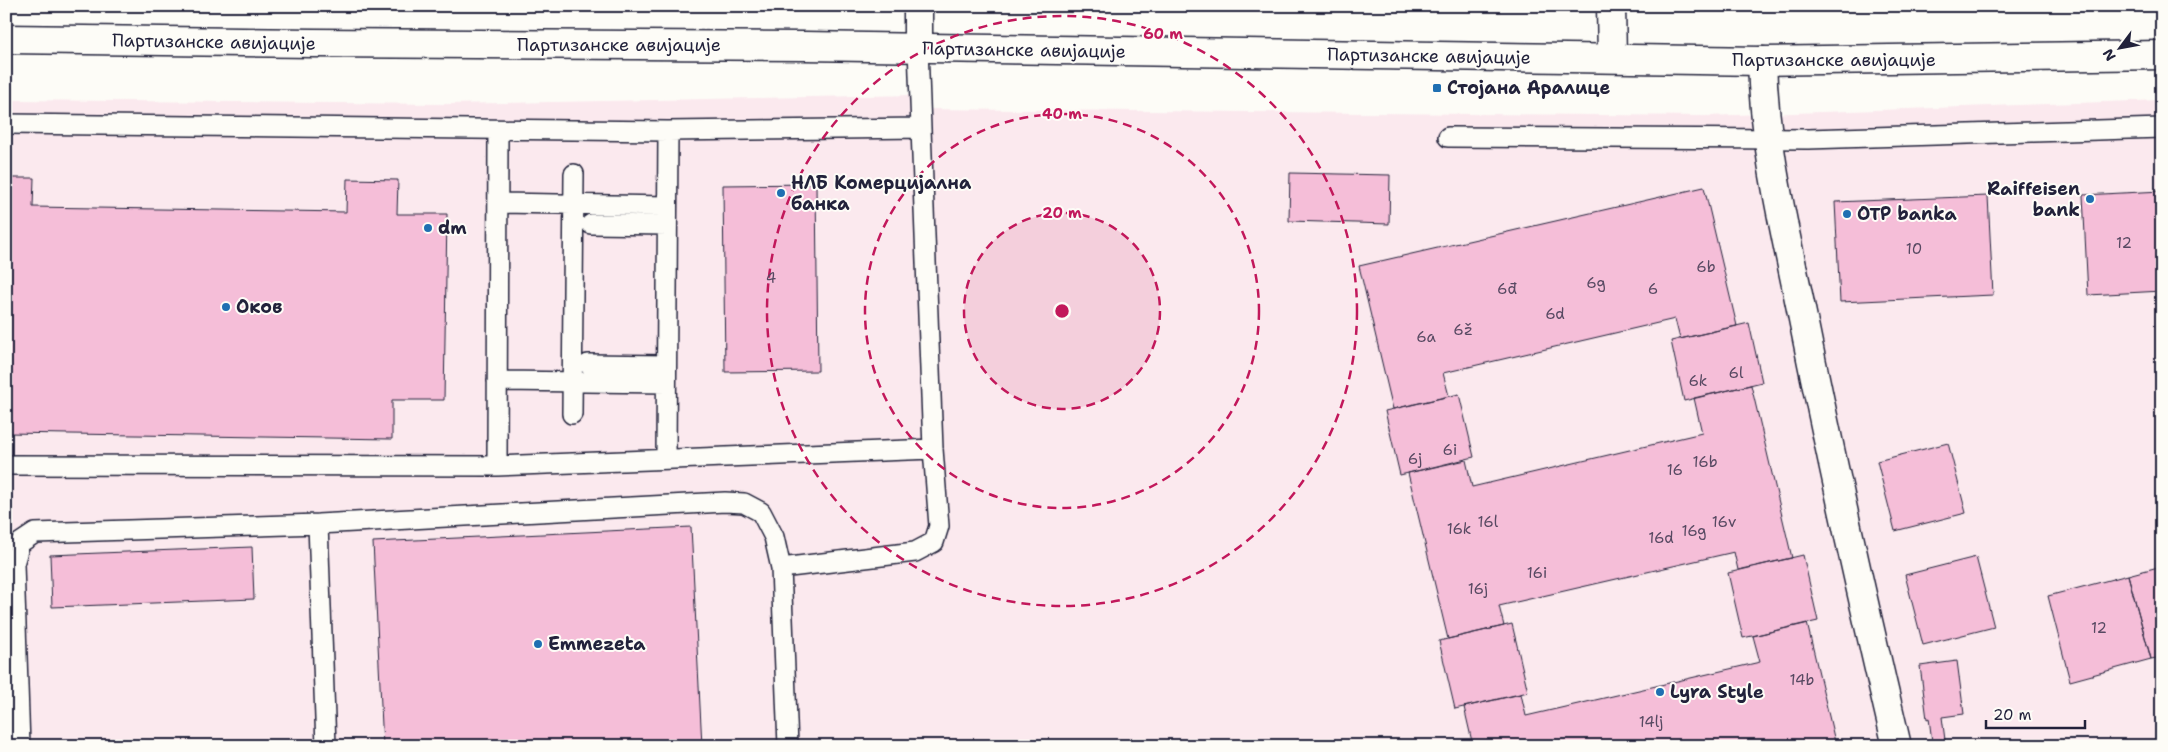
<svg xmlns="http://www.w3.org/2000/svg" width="2168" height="752" font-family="'Shantell Sans',sans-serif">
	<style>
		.built { fill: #fbe9ee }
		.building { fill: #f5bed8; stroke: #22223b }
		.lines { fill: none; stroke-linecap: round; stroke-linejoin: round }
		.service-casing { stroke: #22223b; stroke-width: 22 }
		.minor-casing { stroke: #22223b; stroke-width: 31 }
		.secondary-casing { stroke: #22223b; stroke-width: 31 }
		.service { stroke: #fdfcf7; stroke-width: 19 }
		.minor { stroke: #fdfcf7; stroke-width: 28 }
		.secondary { stroke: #fdfcf7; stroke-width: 28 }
		.ring { fill: none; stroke: #c2185b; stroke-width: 2.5; stroke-dasharray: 9 6 }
		.poi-dot { fill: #1f6fb2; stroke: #fdfcf7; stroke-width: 2 }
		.labels { text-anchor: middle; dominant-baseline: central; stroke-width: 4; stroke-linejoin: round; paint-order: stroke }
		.number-label { font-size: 15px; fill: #574962 }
		.street-label { font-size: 18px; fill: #22223b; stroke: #fdfcf7 }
		.poi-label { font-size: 18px; font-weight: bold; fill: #22223b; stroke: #fdfcf7; text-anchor: start }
		.centre { fill: #c2185b; stroke: #fdfcf7; stroke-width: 2.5 }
		.ring-label { font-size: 15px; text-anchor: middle; font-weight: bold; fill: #c2185b; stroke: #fdfcf7; stroke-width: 4; stroke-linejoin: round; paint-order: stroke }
	</style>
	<rect width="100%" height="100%" fill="#fdfcf7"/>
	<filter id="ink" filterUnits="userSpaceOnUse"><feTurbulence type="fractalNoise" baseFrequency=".02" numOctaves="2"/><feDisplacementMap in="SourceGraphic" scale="10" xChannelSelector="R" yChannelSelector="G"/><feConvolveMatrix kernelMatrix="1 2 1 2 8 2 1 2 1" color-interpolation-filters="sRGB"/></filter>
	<g filter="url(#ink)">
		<!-- built -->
		<path class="built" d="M917,95L918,109L1706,116L2162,100V746H6V100L446,104Z"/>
		<!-- building -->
		<path class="building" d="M1290,173L1390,175L1389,224L1289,221Z
			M6,178H34L33,207L346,212L347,179L398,180L397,214H447L444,400H392V439L6,433Z
			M816,184L818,371L725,372L723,185Z
			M1704,187L1737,326L1680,339L1675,319L1443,373L1449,396L1393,409L1359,266Z
			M2162,191V291L2088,295L2083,195Z
			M1988,196L1993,295L1840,302L1835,202Z
			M1749,323L1762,382L1684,401L1671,341Z
			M1751,385L1792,558L1738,570L1734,552L1499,606L1504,626L1448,639L1408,473L1466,460L1472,487L1702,433L1694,398Z
			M1459,394L1474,457L1400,475L1385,411Z
			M1948,443L1966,513L1895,531L1877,461Z
			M691,527L702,746H383L373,542Z
			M252,547L254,599L52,607L50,555Z
			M1803,555L1818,621L1743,638L1728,573Z
			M1976,557L1994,627L1923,645L1905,575Z
			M2162,566V657L2151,659L2128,575Z
			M2128,575L2151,659L2070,681L2048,596Z
			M1807,623L1836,746H1473L1464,707L1521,694L1526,716L1760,662L1753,636Z
			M1512,624L1528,692L1455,709L1439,641Z
			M1957,661L1964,714L1942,717L1945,740L1932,742L1929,718L1927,719L1920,666Z"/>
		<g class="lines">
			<!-- service casing -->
			<g class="service-casing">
				<path id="service" d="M6,124L668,131L921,128
					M1448,137L1808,139L2162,128
					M498,203L667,206
					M591,224L667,225
					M588,364L666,365
					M497,381L666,383
					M572,414L574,174
					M666,458L668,131
					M6,465L497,466L933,449
					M497,466L498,130
					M318,524L326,746
					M781,568L915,552L934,542L939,526L933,449L918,48
					M20,746L14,564L20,543L35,533L318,524L725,502L744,503L761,512L774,537L781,568L788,746"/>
			</g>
			<!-- minor casing -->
			<g class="minor-casing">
				<path id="minor" d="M1611,6L1612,58
					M918,48V6
					M1762,61C1764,147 1785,230 1802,314C1831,459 1863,602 1897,746"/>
			</g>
			<!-- secondary casing -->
			<g class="secondary-casing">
				<path id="secondary" d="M6,39L314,43L805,46L1762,61L2162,55"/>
			</g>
			<!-- service -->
			<use href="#service" class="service"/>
			<!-- minor -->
			<use href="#minor" class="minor"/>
			<!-- secondary -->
			<use href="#secondary" class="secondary"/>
		</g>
	</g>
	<!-- distance rings -->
	<circle cx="1062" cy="311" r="98" fill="#c2185b" fill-opacity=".12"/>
	<g class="ring">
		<circle cx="1062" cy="311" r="98"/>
		<circle cx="1062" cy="311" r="197"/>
		<circle cx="1062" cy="311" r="295"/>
	</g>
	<!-- markers -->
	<g class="poi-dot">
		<rect x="1432" y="83" width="10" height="10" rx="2.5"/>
		<circle cx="781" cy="193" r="5"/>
		<circle cx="2090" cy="199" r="5"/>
		<circle cx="1847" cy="214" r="5"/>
		<circle cx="428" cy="228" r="5"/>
		<circle cx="226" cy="307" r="5"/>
		<circle cx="538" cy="644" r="5"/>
		<circle cx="1660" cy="692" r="5"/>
	</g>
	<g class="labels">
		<!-- number labels -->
		<g class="number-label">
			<text x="2124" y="243">12</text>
			<text x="1914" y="249">10</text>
			<text x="1706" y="267">6b</text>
			<text x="771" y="278">4</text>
			<text x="1596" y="283">6g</text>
			<text x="1507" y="289">6đ</text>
			<text x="1653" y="289">6</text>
			<text x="1555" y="314">6d</text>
			<text x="1463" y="330">6ž</text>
			<text x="1426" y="337">6a</text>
			<text x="1736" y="373">6l</text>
			<text x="1698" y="381">6k</text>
			<text x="1450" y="450">6i</text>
			<text x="1415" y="459">6j</text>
			<text x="1705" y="462">16b</text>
			<text x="1675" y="470">16</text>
			<text x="1488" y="522">16l</text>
			<text x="1724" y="522">16v</text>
			<text x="1459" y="529">16k</text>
			<text x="1694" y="531">16g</text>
			<text x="1661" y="538">16d</text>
			<text x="1537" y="573">16i</text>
			<text x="1478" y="589">16j</text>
			<text x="2099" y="628">12</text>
			<text x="1802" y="680">14b</text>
			<text x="1651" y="722">14lj</text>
		</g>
		<!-- street labels -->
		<g class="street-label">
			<text transform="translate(214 42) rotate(1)">Партизанске авијације</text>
			<text x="619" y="45">Партизанске авијације</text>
			<text transform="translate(1024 50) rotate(1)">Партизанске авијације</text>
			<text transform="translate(1429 56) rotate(1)">Партизанске авијације</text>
			<text x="1834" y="60">Партизанске авијације</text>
		</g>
		<!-- poi labels -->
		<g class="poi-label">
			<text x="1447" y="88">Стојана Аралице</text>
			<text x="791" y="183">НЛБ Комерцијална<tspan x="791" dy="21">банка</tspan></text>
			<text x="2080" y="189" text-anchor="end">Raiffeisen<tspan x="2080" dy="21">bank</tspan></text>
			<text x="1857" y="214">OTP banka</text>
			<text x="438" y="228">dm</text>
			<text x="236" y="307">Оков</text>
			<text x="548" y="644">Emmezeta</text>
			<text x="1670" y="692">Lyra Style</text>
		</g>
	</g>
	<circle cx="1062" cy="311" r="8" class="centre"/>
	<g class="ring-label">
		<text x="1163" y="39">60 m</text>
		<text x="1062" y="119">40 m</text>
		<text x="1062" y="218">20 m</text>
	</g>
	<!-- margin -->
	<rect width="2168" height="752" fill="none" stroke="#fdfcf7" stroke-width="25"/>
	<rect x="12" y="12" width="2143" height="727" fill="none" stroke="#22223b" stroke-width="2" filter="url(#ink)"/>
	<!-- north arrow -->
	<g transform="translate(2120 48) rotate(238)" stroke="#fdfcf7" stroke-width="4" paint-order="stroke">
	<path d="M0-4L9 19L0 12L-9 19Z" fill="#22223b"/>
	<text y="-8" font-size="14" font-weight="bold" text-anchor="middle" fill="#22223b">N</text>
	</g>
	<!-- scale -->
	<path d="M1986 720v8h99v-8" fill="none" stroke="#22223b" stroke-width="2.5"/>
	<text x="1993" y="720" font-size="15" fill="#22223b" stroke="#fdfcf7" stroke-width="4" paint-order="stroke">20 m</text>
</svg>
